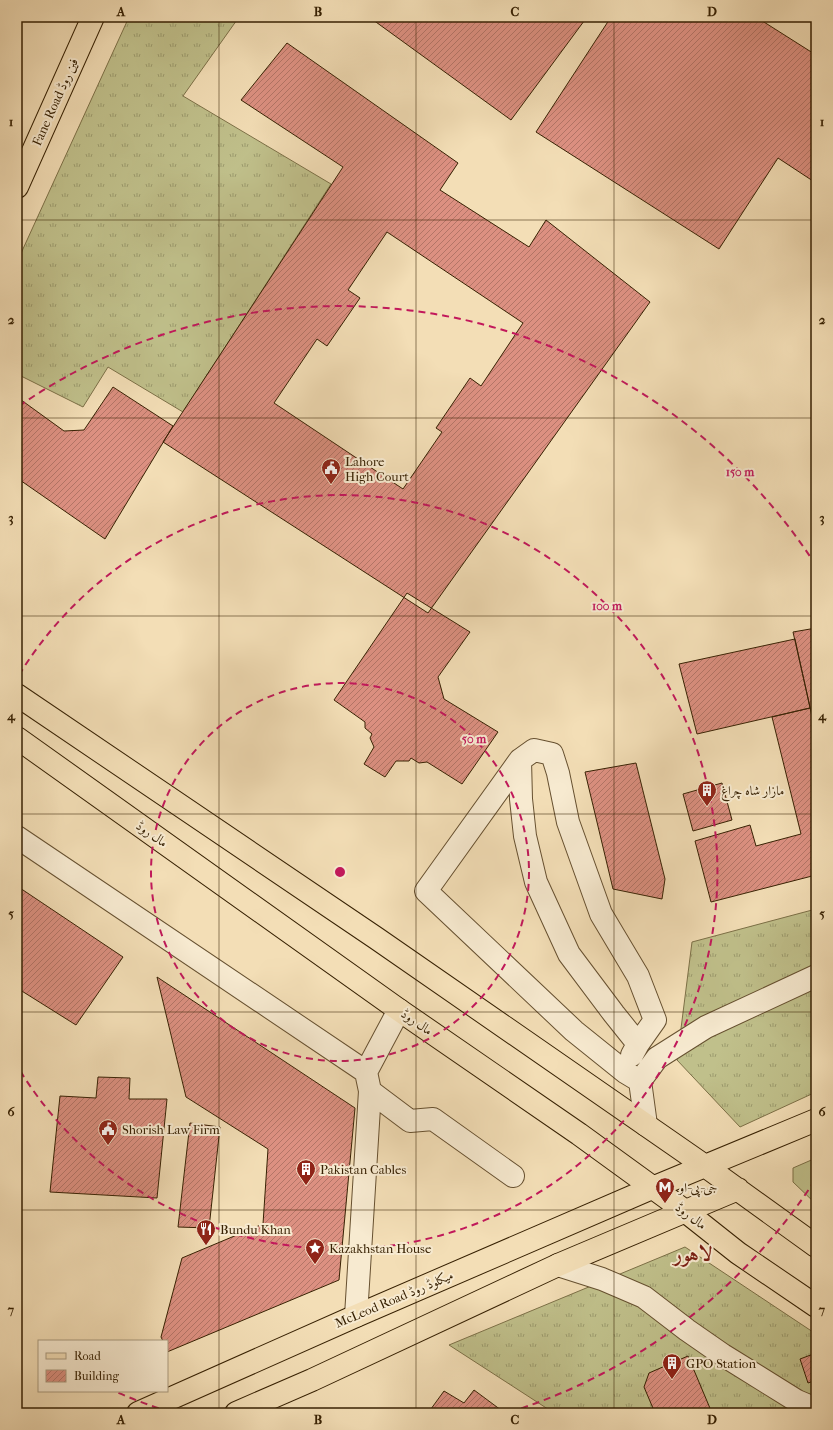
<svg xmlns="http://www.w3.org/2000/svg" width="833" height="1430" font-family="'IM FELL French Canon',Amiri,serif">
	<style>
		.grass { fill: url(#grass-tufts); stroke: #7c7047 }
		.green { fill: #c0c08b; stroke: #7c7047 }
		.building { fill: url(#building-hatch); stroke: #372103; fill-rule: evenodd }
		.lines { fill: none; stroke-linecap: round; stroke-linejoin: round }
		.minor-casing { stroke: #665030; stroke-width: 24 }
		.major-casing { stroke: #372103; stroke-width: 24 }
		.minor { stroke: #f7ead0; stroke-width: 22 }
		.major { stroke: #f3deb6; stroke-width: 22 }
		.grid { fill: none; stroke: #372103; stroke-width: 1; stroke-opacity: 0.55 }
		.ring { fill: none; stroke: #c2185b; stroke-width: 2; stroke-dasharray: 7 5 }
		.labels { text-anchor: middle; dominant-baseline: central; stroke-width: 4; stroke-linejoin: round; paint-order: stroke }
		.street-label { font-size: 13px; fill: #372103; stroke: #f7ead0 }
		.poi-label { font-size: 13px; fill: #372103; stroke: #f7ead0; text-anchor: start }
		.town-label { font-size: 21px; font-weight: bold; fill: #7a1f14; stroke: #f7ead0 }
		.centre { fill: #c2185b; stroke: #f7ead0; stroke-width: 2 }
		.ring-label { font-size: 12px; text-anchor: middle; font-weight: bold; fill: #c2185b; stroke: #f7ead0; stroke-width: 4; stroke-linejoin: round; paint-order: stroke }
		.neatline { fill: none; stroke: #372103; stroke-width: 1.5 }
		.grid-label { font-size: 13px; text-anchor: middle; font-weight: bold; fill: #372103 }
	</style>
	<defs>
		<pattern id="grass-tufts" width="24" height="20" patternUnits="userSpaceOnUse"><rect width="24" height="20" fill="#c0c08b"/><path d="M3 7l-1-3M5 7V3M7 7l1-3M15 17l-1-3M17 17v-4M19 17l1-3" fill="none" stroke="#9d9c6f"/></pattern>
		<pattern id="building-hatch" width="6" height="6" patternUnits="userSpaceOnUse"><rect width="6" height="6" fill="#dc9081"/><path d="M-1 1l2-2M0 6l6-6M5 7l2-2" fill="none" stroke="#b37567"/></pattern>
	</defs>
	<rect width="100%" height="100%" fill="#f3deb6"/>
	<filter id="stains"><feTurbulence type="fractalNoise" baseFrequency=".005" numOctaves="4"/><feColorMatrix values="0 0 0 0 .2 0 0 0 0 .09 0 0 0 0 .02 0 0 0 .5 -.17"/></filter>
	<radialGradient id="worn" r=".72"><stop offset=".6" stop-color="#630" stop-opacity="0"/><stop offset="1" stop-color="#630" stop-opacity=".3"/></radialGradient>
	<!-- grass -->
	<path class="grass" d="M129,17H239L183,96L331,184L183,412L108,367L83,407L17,374V262Z
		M816,909V1092L740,1127L677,1060L692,942Z
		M685,1247L816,1334V1413H554L449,1345Z"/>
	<!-- green -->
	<path class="green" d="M816,1158V1204L793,1182V1168Z"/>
	<!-- building -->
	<path class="building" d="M369,17H587L511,120Z
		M611,17H756L816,55V183L778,158L719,249L536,132Z
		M287,43L458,163L440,190L529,247L546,220L650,302L428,613L163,442L343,167L241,100ZM387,232L523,323L481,386L470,378L436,428L442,432L403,489L274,403L317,339L327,346L360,298L348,290Z
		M113,387L173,426L105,539L17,478V397L64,431L84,430Z
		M407,593L470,632L438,677L444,699L498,732L462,784L427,762L419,763L411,758L409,761H396L385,777L364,764L374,747L370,738L372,734L365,728V722L334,700Z
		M816,628V719L813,720L793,632Z
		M795,639L810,708L697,734L679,664Z
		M810,708L813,720L816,719V875L711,902L695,841L750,825L756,846L801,834L772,717Z
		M636,763L665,879L662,899L613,889L585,772Z
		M722,783L732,820L693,831L683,794Z
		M17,886L123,957L76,1025L17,988Z
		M157,977L355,1108L339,1280L167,1352V1341H163L161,1337L182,1258L263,1224L268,1149L186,1097Z
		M98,1077L130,1078L129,1099H167L157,1198L50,1192L60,1096L96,1098Z
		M190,1123L220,1127L209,1228L178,1227Z
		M816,1353V1380L808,1383L800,1359Z
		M688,1356L712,1413H655L644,1387L649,1373Z
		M474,1390L505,1413H428L444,1391L464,1403Z"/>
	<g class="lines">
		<!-- minor casing -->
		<g class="minor-casing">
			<path id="minor" d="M520,760L534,750L552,754L558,773L568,822L601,914L638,976L655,1020L638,1044L632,1055
				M17,837L366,1072
				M638,1044L614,1014L569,954L536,882L525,836L521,799L520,760L426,891L574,1031L625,1072L640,1081
				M370,1091L410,1121L433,1119L513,1176
				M646,1125L640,1081L657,1058L706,1027L816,976
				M558,1265L602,1279L644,1297L687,1330L723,1355L797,1401L816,1409
				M356,1316L370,1091L366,1072L399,1010"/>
		</g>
		<!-- major casing -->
		<g class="major-casing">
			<path id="major" d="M17,187L93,17
				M17,695L376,938L705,1166L816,1246
				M17,738L399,1010L579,1134L685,1211L738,1253L816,1306
				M138,1413L356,1316L652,1188L816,1120
				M236,1413L312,1380L558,1265L738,1189"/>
		</g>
		<!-- minor -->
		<use href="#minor" class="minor"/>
		<!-- major -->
		<use href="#major" class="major"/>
	</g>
	<!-- grid -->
	<path class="grid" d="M219,17V1413M416,17V1413M614,17V1413M17,220H816M17,418H816M17,616H816M17,814H816M17,1012H816M17,1210H816"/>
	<!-- distance rings -->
	<g class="ring">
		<circle cx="340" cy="872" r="189"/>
		<path d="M19 675A377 377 0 1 1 19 1069"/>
		<path d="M815 1180A566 566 0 0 1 510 1412M170 1412A566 566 0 0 1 114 1391M19 406A566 566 0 0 1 815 564"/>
	</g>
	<!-- icons -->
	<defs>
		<g id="civic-pin" transform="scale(1)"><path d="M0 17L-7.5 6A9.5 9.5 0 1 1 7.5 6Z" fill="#8f2418" stroke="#f7ead0"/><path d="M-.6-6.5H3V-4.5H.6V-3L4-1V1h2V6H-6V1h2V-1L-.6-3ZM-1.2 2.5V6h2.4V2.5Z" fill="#fff"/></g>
		<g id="building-pin" transform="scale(1)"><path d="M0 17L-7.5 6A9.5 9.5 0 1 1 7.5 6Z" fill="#8f2418" stroke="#f7ead0"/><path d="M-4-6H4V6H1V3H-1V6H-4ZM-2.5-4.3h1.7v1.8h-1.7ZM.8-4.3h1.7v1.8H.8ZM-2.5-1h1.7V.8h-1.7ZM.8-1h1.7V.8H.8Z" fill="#fff"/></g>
		<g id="metro-pin" transform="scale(1)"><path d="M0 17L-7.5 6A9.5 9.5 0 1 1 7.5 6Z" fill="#8f2418" stroke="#f7ead0"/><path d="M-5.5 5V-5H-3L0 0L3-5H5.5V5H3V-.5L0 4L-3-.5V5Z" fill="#fff"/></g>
		<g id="restaurant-pin" transform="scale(1)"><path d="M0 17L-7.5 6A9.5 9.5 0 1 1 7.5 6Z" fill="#8f2418" stroke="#f7ead0"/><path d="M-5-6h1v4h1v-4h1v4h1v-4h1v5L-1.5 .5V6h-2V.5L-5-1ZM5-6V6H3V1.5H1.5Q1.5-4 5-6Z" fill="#fff"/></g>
		<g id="sight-pin" transform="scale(1)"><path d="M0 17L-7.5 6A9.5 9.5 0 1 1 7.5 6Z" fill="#8f2418" stroke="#f7ead0"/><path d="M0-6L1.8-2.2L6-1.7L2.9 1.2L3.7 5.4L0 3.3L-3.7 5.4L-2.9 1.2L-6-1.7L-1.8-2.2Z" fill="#fff"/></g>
	</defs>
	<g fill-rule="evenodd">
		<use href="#civic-pin" x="331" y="468"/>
		<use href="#building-pin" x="707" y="790"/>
		<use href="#civic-pin" x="108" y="1129"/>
		<use href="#building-pin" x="306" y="1169"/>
		<use href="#metro-pin" x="665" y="1187"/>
		<use href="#restaurant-pin" x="206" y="1229"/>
		<use href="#sight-pin" x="315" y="1248"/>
		<use href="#building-pin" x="672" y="1363"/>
	</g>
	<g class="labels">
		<!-- street labels -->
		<g class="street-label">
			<text transform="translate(55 102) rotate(-66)">Fane Road فین روڈ</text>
			<text transform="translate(152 834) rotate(35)">مال روڈ</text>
			<text transform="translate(417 1022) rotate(35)">مال روڈ</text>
			<text transform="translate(691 1216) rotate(37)">مال روڈ</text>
			<text transform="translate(394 1299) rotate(-23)">McLeod Road میکلوڈ روڈ</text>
		</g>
		<!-- poi labels -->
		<g class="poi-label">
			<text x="345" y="461">Lahore<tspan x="345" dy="15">High Court</tspan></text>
			<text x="721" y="790">مازار شاہ چراغ</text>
			<text x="122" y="1129">Shorish Law Firm</text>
			<text x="320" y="1169">Pakistan Cables</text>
			<text x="679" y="1187">جی-پی-او</text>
			<text x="220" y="1229">Bundu Khan</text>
			<text x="329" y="1248">Kazakhstan House</text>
			<text x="686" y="1363">GPO Station</text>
		</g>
		<!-- town labels -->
		<g class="town-label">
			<text x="693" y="1254">لاہور</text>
		</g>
	</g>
	<circle cx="340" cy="872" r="6" class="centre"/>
	<g class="ring-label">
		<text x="740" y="476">150 m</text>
		<text x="607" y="610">100 m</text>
		<text x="474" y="743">50 m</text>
	</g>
	<!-- margin -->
	<rect width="833" height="1430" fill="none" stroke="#f3deb6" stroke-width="44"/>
	<!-- legend -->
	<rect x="38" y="1340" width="130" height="52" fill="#f7ead0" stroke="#aa9a7e"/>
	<rect x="46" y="1353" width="20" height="6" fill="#f3deb6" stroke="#aa9a7e"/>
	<text x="74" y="1360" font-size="12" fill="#372103">Road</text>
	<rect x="46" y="1370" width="20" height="12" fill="url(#building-hatch)" stroke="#aa9a7e"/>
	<text x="74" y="1380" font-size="12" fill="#372103">Building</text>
	<rect x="22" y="22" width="789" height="1386" class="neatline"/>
	<g class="grid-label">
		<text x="121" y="16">A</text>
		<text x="318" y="16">B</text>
		<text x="515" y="16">C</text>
		<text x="712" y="16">D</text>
		<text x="11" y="126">1</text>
		<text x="822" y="126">1</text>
		<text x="11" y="324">2</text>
		<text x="822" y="324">2</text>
		<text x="11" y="522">3</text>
		<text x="822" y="522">3</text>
		<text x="11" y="720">4</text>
		<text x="822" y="720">4</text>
		<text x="11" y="918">5</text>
		<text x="822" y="918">5</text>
		<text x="11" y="1116">6</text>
		<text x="822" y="1116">6</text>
		<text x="11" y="1314">7</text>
		<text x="822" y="1314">7</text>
		<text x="121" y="1424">A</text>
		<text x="318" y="1424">B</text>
		<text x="515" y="1424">C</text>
		<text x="712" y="1424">D</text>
	</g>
	<rect width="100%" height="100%" filter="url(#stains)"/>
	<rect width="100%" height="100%" fill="url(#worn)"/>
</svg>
